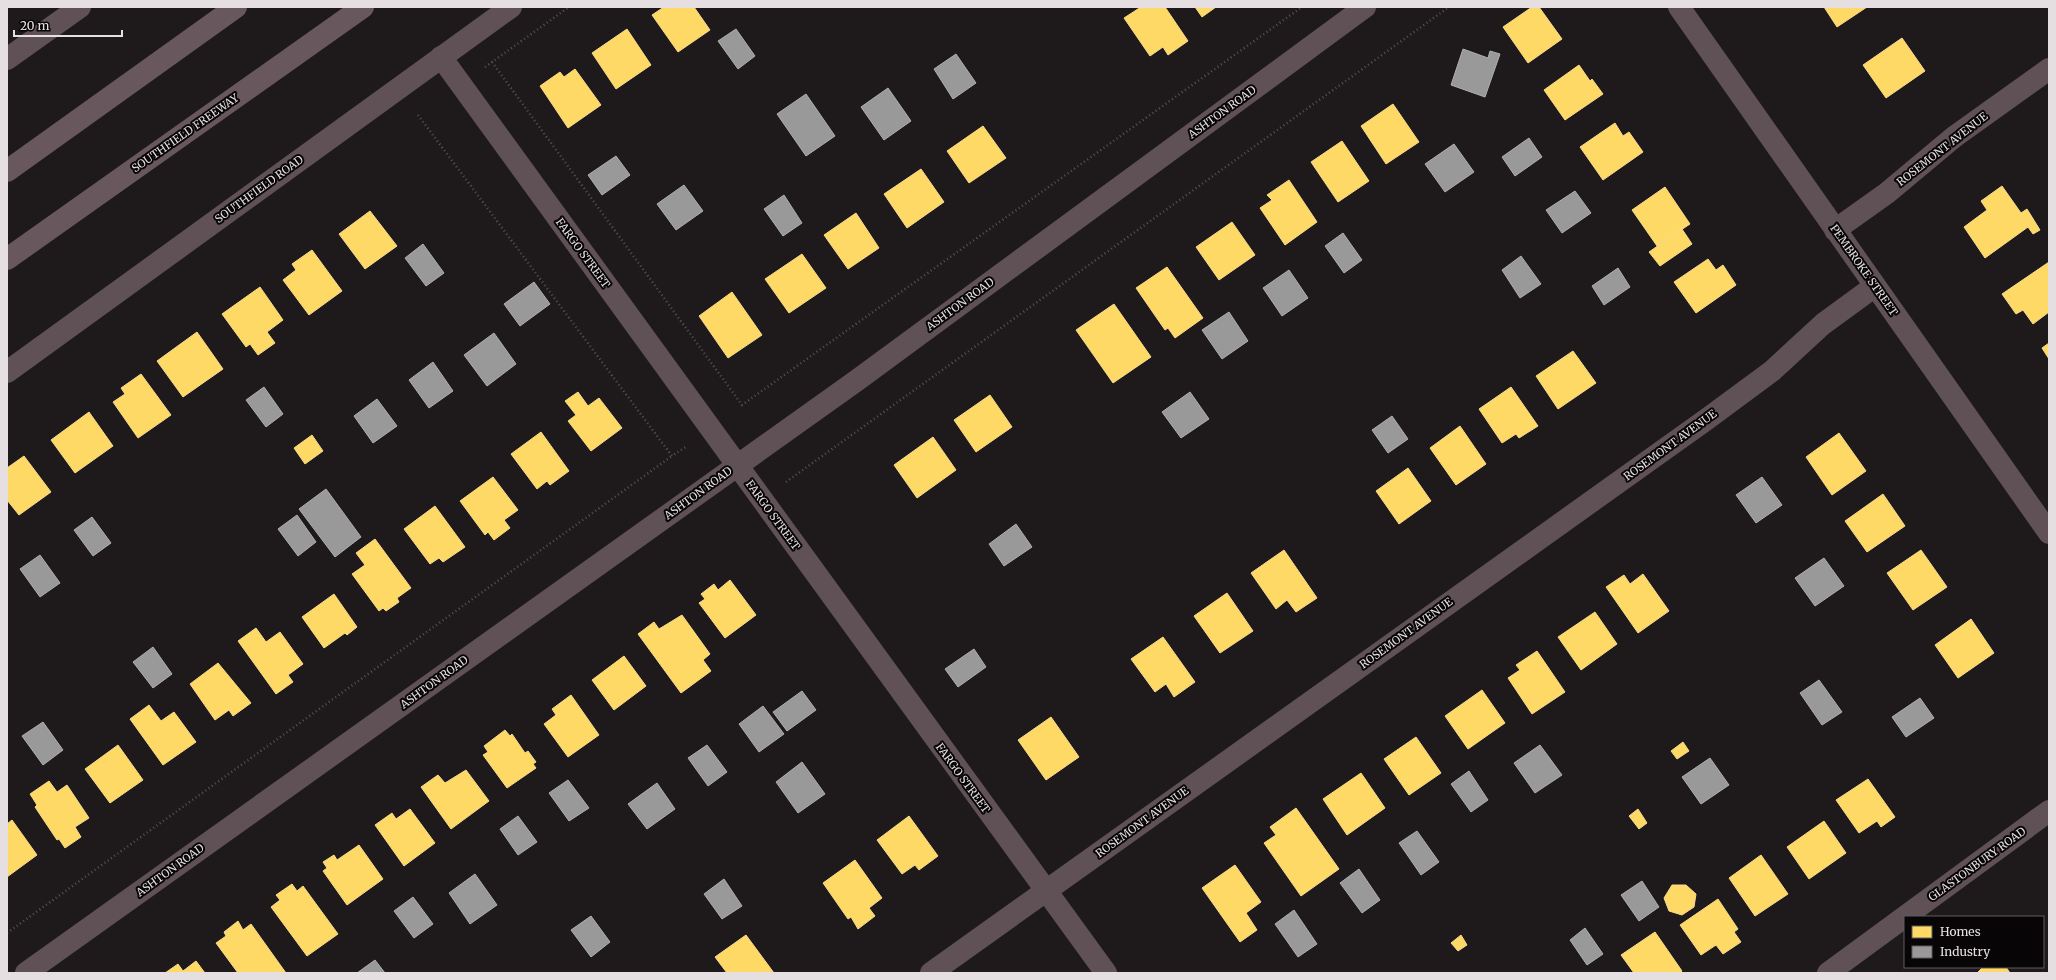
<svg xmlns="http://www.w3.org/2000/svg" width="2056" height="980" font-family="Merriweather,serif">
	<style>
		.homes { fill: #ffd966; stroke: #f7db8b }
		.industry { fill: #999; stroke: #b0aeaf }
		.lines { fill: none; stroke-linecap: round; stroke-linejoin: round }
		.path { stroke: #5a5154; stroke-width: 2.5; stroke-dasharray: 1 3; stroke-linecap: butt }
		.minor { stroke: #5f5155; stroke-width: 22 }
		.major { stroke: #5f5156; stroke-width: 22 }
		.highway { stroke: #68585d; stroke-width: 22 }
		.labels { text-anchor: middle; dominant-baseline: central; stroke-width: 4; stroke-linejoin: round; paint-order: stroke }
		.street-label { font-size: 11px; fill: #e5dfe2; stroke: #080506 }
	</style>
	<rect width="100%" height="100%" fill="#1e1a1c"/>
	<!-- homes -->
	<path class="homes" d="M664,7H694L710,30L678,52L652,15Z
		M1141,7H1165L1188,41L1168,55L1163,47L1150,56L1124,18Z
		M1195,7H1216L1202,17Z
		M1532,7H1539L1562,39L1528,63L1503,27Z
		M1824,7H1867L1837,27Z
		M627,29L651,65L616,89L592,53Z
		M1902,38L1925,71L1886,98L1863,65Z
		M1579,65L1590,81L1592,79L1603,94L1565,120L1544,90Z
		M575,69L601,105L568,128L540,86L560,72L564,77Z
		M1393,104L1419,142L1386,164L1361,126Z
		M1615,123L1623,136L1629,132L1643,152L1603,180L1580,147Z
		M983,126L1006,158L969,183L947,151Z
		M1342,141L1369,181L1338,202L1311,162Z
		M921,169L944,202L907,228L884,194Z
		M1289,180L1317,222L1285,245L1260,208L1272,200L1267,195Z
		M2002,186L2021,213L2027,209L2040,230L2033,234L2028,227L1985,258L1964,227L1987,210L1981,201Z
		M1665,187L1690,224L1657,246L1632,210Z
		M370,211L397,246L365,269L339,234Z
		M856,213L879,248L848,269L824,235Z
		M1232,222L1255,255L1219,280L1196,247Z
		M1682,229L1692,244L1660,266L1649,252Z
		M312,250L342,291L309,315L283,280L296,270L292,264Z
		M802,254L826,288L789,313L765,279Z
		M1708,259L1716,270L1723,265L1736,285L1696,313L1674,282Z
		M2049,262V312L2033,324L2023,310L2016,314L2002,294Z
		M1167,267L1203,318L1175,338L1168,328L1165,330L1136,288Z
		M260,287L283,320L267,332L275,343L258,355L250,344L246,347L222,314Z
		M732,292L762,335L728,358L699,316Z
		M1114,304L1151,357L1113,383L1076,330Z
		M197,332L223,369L183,397L157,361Z
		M2049,343V359L2042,348Z
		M1573,351L1596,383L1558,409L1536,376Z
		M141,374L171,415L138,438L113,402L125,394L121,388Z
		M1511,387L1538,426L1519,438L1516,434L1502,443L1479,409Z
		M578,392L588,406L599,398L622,428L591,451L568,421L576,415L565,401Z
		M990,395L1012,427L976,452L954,420Z
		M89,412L113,446L75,473L51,440Z
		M1460,426L1486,464L1456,485L1430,448Z
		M541,432L569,471L550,485L547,481L537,489L511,454Z
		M1839,433L1866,471L1832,495L1806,457Z
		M312,435L323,451L305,464L294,448Z
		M933,437L956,470L917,498L894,465Z
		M24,456L51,492L19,515L7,500V468Z
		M1408,468L1431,501L1399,524L1376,491Z
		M493,477L518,510L504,520L510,528L494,540L488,532L485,535L460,501Z
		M1883,494L1905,526L1867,552L1845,521Z
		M435,506L465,547L443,562L439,558L430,564L404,529Z
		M375,539L411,588L397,598L399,602L386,611L383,608L379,611L352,574L365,565L356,553Z
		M1284,550L1317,598L1296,612L1287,600L1276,609L1251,573Z
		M1921,550L1947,587L1913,610L1887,573Z
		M1643,574L1669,611L1638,633L1606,587L1624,575L1630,584Z
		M730,580L756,615L725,638L699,603L705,599L701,594L714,584L718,590Z
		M1227,593L1253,631L1220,653L1194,616Z
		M334,594L357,627L347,635L345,633L324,648L302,617Z
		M1595,612L1617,644L1581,670L1558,637Z
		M682,615L710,654L703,660L711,671L681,693L638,634L654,622L659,629Z
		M1971,619L1994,653L1958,678L1935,645Z
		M256,628L266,642L280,632L303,664L288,675L293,682L276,694L238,641Z
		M1163,637L1195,682L1174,697L1166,684L1155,692L1131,659Z
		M1537,651L1565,692L1532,714L1508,678L1520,670L1516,665Z
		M624,656L646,686L614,710L592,680Z
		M218,663L251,703L233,716L229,710L215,720L190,684Z
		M1482,690L1505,723L1468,749L1445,716Z
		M571,695L599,735L568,757L544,724L556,715L552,709Z
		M149,705L161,721L174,712L196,742L163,765L130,719Z
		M1051,717L1079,757L1046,780L1018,740Z
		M505,730L510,736L512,734L525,753L528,751L536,762L533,764L536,768L507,788L483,755L488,752L484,746Z
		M1416,737L1441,773L1409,795L1384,759Z
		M1683,742L1689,751L1677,759L1671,751Z
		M118,745L143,780L110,803L85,769Z
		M466,770L489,801L451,829L421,787L438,775L445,783Z
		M1361,773L1385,808L1347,835L1323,799Z
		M1868,779L1895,817L1881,827L1877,821L1859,833L1836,800Z
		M49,781L57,792L67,785L89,818L75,827L81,837L65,848L59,839L57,840L35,807L37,805L30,794Z
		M1296,808L1339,869L1301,896L1264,843L1276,835L1270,827Z
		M410,809L435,843L404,866L375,825L392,813L396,819Z
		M1638,809L1647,823L1639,829L1629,816Z
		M909,816L938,856L919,870L915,865L902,874L877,840Z
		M12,820L37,855L7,877V824Z
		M1824,821L1846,853L1809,879L1787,847Z
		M359,845L383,879L347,905L323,871L327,868L323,862L334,855L337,860Z
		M1761,855L1788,894L1755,916L1729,878Z
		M855,860L882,898L869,908L875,916L858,929L851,917L848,919L823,883Z
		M1235,865L1261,902L1246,913L1257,930L1240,942L1202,888Z
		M292,884L297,891L303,886L338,934L307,956L271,907L280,900L276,895Z
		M1672,885H1686L1696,894L1694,907L1682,915L1669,911L1664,898Z
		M1718,899L1738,929L1734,932L1741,942L1723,954L1716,945L1701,955L1680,925Z
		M238,921L243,930L251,924L286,973H238L216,943L226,936L224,932Z
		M1655,932L1682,971L1680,973H1634L1621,955Z
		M746,935L774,973H727L715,957Z
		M1461,935L1467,945L1458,951L1451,943Z
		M196,961L205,973H165L178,964L183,971Z
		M1983,967H2006L2010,973H1977Z"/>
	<!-- industry -->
	<path class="industry" d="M736,29L755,56L738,69L718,41Z
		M1463,49L1488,58L1490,51L1500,54L1485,97L1451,85Z
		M956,54L976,83L953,99L934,69Z
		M888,88L911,121L884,140L861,107Z
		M806,94L835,136L806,156L777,114Z
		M1529,138L1542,157L1515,176L1502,157Z
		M1454,144L1474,172L1445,192L1425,164Z
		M616,156L630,175L602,195L588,175Z
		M684,185L703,211L676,230L657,204Z
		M1575,191L1591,213L1562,233L1546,210Z
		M784,195L802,223L783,236L764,209Z
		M1343,233L1362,260L1344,273L1325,246Z
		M423,244L444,273L426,286L405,258Z
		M1521,256L1541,284L1520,298L1502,270Z
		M1618,268L1630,287L1604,305L1592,286Z
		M1289,270L1308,298L1282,316L1263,288Z
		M534,282L550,304L520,326L504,304Z
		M1229,312L1248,341L1222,359L1202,330Z
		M494,333L516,364L487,386L464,355Z
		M433,362L453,391L429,408L409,380Z
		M264,387L283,414L266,427L246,400Z
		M1190,392L1209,419L1181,438L1162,412Z
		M377,399L397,426L373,443L354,416Z
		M1392,416L1408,439L1388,453L1372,430Z
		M1762,477L1782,505L1756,523L1736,495Z
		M326,489L361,537L335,557L299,509Z
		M297,515L316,542L298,556L278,529Z
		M92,517L111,543L93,556L74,530Z
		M1016,524L1032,547L1004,566L989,544Z
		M40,555L60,583L40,597L20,569Z
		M1824,558L1844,586L1815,606L1795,578Z
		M153,647L172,674L153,688L133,662Z
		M974,649L986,667L958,687L945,669Z
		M1819,680L1842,712L1822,725L1800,693Z
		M802,691L816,710L787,731L773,712Z
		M1920,698L1934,718L1906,737L1892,717Z
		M763,706L784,734L759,752L739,724Z
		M43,722L63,750L43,765L22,736Z
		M707,745L727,772L708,786L688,758Z
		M1540,745L1562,775L1535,793L1514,763Z
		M1710,758L1729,785L1701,804L1682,777Z
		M802,762L825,794L798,813L776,782Z
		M1469,771L1488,800L1471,812L1451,784Z
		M568,780L589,808L569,821L549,793Z
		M657,783L675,809L647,829L628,804Z
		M518,816L537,842L518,855L500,829Z
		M1417,831L1439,862L1421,875L1399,843Z
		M1359,869L1380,900L1362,913L1340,883Z
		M475,874L497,905L470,924L449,893Z
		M724,879L742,906L722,919L704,894Z
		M1642,881L1659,907L1639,921L1621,895Z
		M413,897L433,924L414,938L394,911Z
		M1294,910L1317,944L1298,957L1275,924Z
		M591,916L610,942L591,957L571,930Z
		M1585,928L1603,954L1587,965L1570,940Z
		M375,960L385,973H357Z"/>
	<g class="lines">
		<!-- path -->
		<path class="path" d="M492,62L742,405L1302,7
			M485,67L569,7
			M418,115L672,456L687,446
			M786,482L1449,7
			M7,933L672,456"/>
		<!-- minor -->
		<path class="minor" d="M1679,7L2049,533
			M441,57L1106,973
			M1835,230L1887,193L1954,137L2049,69
			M26,973L856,381L1365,7
			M931,973L1707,419L1772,371L1823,324L1875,286
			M1828,973L2049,811"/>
		<!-- major -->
		<path class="major" d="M7,59L80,7
			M7,372L511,7"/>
		<!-- highway -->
		<path class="highway" d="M7,171L236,7
			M7,259L363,7"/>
	</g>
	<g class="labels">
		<!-- street labels -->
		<g class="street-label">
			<text transform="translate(1222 112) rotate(-36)">ASHTON ROAD</text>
			<text transform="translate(185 133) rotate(-35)">SOUTHFIELD FREEWAY</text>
			<text transform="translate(1942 149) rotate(-38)">ROSEMONT AVENUE</text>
			<text transform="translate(259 189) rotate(-36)">SOUTHFIELD ROAD</text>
			<text transform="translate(583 253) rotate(54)">FARGO STREET</text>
			<text transform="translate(1864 270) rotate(55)">PEMBROKE STREET</text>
			<text transform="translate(960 304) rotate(-36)">ASHTON ROAD</text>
			<text transform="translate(1670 445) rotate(-36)">ROSEMONT AVENUE</text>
			<text transform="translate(698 493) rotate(-36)">ASHTON ROAD</text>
			<text transform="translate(773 515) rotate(54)">FARGO STREET</text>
			<text transform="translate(1406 633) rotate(-36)">ROSEMONT AVENUE</text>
			<text transform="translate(434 682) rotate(-36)">ASHTON ROAD</text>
			<text transform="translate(963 778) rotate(54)">FARGO STREET</text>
			<text transform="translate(1142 822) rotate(-36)">ROSEMONT AVENUE</text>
			<text transform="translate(1977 864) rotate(-36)">GLASTONBURY ROAD</text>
			<text transform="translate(170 870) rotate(-36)">ASHTON ROAD</text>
		</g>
	</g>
	<!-- border -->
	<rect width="2056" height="980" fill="none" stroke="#e5dfe2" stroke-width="16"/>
	<!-- legend -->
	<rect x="1904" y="916" width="140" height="52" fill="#080506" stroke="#605c5e"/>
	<rect x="1912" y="926" width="20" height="12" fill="#ffd966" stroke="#605c5e"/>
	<text x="1940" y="936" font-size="12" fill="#e5dfe2">Homes</text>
	<rect x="1912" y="946" width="20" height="12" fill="#999999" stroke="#605c5e"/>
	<text x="1940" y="956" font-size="12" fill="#e5dfe2">Industry</text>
	<!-- scale -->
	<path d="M14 30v6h108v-6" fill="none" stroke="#e5dfe2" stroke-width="2"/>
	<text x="20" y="30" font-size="12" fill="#e5dfe2" stroke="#080506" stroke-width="3" paint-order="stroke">20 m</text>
</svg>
